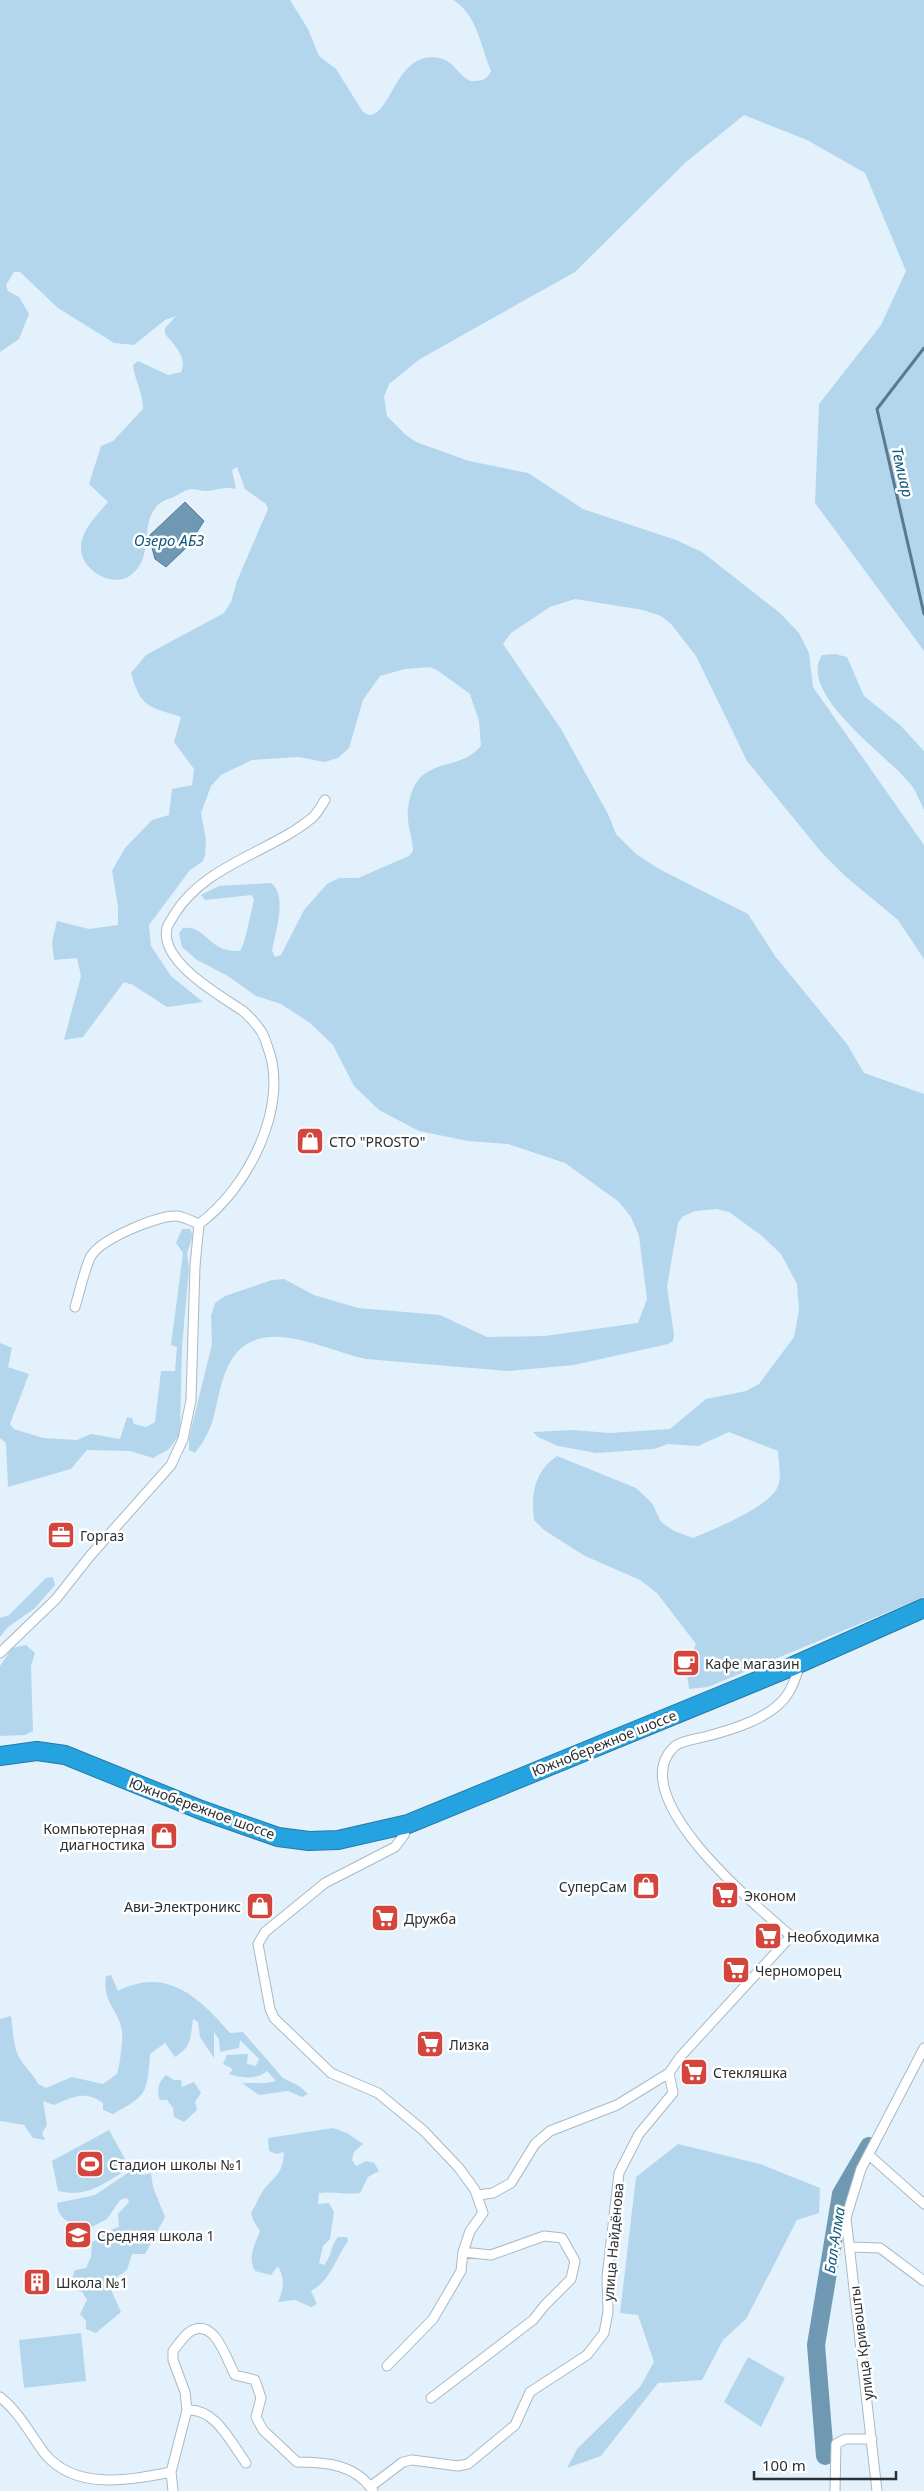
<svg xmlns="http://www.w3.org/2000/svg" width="924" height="2491" font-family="'Noto Sans',sans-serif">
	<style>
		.green { fill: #b4d6ed }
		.water { fill: #6f98b3; stroke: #5b798d }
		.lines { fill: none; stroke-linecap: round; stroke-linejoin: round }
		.stream { stroke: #5b798d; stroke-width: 3 }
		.river { stroke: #6f98b3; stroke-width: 18 }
		.street-casing { stroke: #aab9c2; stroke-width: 11 }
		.highway-casing { stroke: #277aa4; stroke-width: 20 }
		.street { stroke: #fff; stroke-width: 9 }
		.highway { stroke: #25a2e0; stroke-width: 18 }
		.labels { text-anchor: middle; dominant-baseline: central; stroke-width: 5; stroke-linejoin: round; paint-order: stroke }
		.poi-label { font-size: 14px; fill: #2b3034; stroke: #fff; text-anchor: start }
		.street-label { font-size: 14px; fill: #2b3034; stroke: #fff }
		.water-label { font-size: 15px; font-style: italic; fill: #0e587d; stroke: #fff }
	</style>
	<rect width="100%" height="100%" fill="#e2f1fc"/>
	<!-- green -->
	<path class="green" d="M0,0H290L308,29L319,56L336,69L363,112L369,115C393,114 397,45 443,59C453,62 460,76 470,81C480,81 487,81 491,71C481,47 477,14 453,0H924V651L815,503L819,404L881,325L906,271L865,173L807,140L744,115L685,163L575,272L420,359L389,384L384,397L387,416L406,435L416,442L469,461L528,473L583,509L676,540L702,552L780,613L799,633L809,653L813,687L924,845V959L898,920L845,876L822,853L747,761L696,656L671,624L661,616L643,610L575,599L550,607L511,633L503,644L561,729L608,814L616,834L636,854L659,869L748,914L775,956L847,1044L864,1073L924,1094V1597L708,1687L689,1689L686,1666L696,1644L657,1593L640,1580L585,1556L544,1530L534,1520C531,1494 534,1472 557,1456L636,1488L652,1503L661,1522L674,1531L693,1538C714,1529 770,1507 778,1486C782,1477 778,1460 778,1451L729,1432L698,1446L668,1444L654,1449L596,1453L558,1446L538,1437L533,1432L572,1430L610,1433L670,1429L706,1399L746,1391L759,1384L794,1337L799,1310L797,1284L781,1254L762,1236L729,1212L716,1209L695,1211L682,1217L678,1223L667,1287L674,1335L673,1341L668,1344L574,1365L507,1371L366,1359C318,1349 248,1306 224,1376C213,1408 218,1424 195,1453L189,1450V1438L212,1344L211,1316L215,1303L225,1296L272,1280L284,1279L314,1295L358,1308L440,1315L487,1337L545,1336L638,1323L647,1299L639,1236L631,1217L619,1202L565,1163L508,1144L468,1141L419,1131L379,1110L354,1086L333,1045L310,1023L281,1004L256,996L228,976L197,960L182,947L179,933L183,928C207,925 208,953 240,951C245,945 251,912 254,900L252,895L205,900L201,895L219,886L271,883C288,895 275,933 272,951L275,957L281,955L304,910L327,884L339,878H358L409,856L413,851C413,837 406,824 408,809C415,752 457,775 481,746L479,721L470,694L437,670L430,667L405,669L380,676L363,700L349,748L338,758L324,762L299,757L252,760L221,775L211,786L201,813L206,840L205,856L202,862L190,870L149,925L151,946L171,976L203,1002L167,1007L133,985L124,982L83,1037L64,1040L81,976L77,958L54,960L52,942L57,921L89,929L118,925V907L112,871L125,848L152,820L169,815L172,789L192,785L194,769L174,742L181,717C149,706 141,709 131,673L146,655L224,613L231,602L237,581L268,509L266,504L245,489L237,467L232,470L236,489C223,486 219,490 206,491C201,491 196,489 191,489C185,490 179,494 174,497C168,499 161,501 157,506C139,525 155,557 131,575C112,590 74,567 82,540C86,525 98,514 108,502L89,484L101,446L113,441L143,409C143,393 135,381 133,365L138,361L168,375L181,372C188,357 174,345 165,334V328L176,316L165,320L134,345L114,343L58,308L20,272H14L6,285L8,291L19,297L29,314L19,339L0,352Z
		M835,654L847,657L864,696L900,725L924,751V810C920,802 917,793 912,786C893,759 796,695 822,655Z
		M182,1229H190L193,1235L187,1253L189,1268L182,1347L180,1434L169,1449L153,1458L130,1451L87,1450L71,1469L8,1487L6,1443L0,1438V1343L12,1348L8,1367L29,1374L10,1424L14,1429L43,1438L77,1440L91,1434L120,1439L127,1417L132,1418L134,1424L146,1427L155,1422L161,1371H175L177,1347L171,1345L183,1253L176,1243Z
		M53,1577L55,1585L34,1609L8,1627L0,1637V1618L9,1615L46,1578Z
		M26,1645L35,1653L31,1666L33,1731L25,1735L0,1736V1666L12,1648Z
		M111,1975L118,1991C166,1966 199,1997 230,2033L243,2032L283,2078L299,2086L308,2094L302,2097L288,2091L259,2095L242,2083H266L276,2081L267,2071C257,2080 241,2078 229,2074L233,2069L223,2064L227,2055L248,2054L247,2064L256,2066L259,2059L240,2040L239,2048L220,2052L219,2039L214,2032V2058L200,2037L198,2022L193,2019C190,2038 193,2045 175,2057L165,2043L150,2054C147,2093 148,2095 113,2114L103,2110V2103C85,2090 73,2097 54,2105L43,2101L47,2125L42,2133L45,2140L33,2138L24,2125L0,2121V2019L11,2016C13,2028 13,2044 18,2055C23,2066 33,2073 38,2084L46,2088L72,2077L103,2084L117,2074C120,2064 123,2041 122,2031C118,2007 102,2004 106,1976Z
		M166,2075L174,2080H181L182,2087L194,2082L201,2093L195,2102L197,2110L184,2122L174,2117L173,2108L167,2100H160C156,2090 159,2081 166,2075Z
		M333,2128L347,2133L363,2144L354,2152L352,2160L356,2166L366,2161L374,2163L379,2171L368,2177L360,2193C346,2195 333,2191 319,2193L318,2204L329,2203L334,2212L330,2239L323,2246L319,2263L324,2265C332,2257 330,2246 338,2237H347L348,2241C336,2258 330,2281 311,2291L317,2304L311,2307L295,2300L278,2302C284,2288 285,2280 278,2266L271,2275L255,2271C247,2257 255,2245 260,2231L253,2220L251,2212C256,2206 257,2200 261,2194C272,2176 283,2177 284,2152L276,2154L269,2151L268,2138Z
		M109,2130L130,2168C103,2183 90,2198 58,2191L52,2161Z
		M678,2144L760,2164L820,2188L819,2213L797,2220L746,2319L723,2340L702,2380L658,2383L601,2456L567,2468L577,2449L640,2387L654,2362L638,2315L620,2313L636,2177Z
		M139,2169L143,2175L151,2173L153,2187L165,2217L145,2254H132L127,2270L108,2283L121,2312L96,2333L86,2329V2321L80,2314L87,2300L82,2292L76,2290L72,2278L75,2270L86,2268L91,2257L92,2242C103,2238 107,2230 119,2227L118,2214L129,2202L127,2198L120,2200L107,2219L90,2228C73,2224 58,2222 57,2203L95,2195L129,2172Z
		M81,2333L86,2381L24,2388L19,2340Z
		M748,2357L785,2378L761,2427L724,2402Z"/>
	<!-- water -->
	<path class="water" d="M185,502L204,521L188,546L166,567L155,559L149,536Z"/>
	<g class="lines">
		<!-- stream -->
		<path class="stream" d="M924,348L877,409L924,614"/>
		<!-- river -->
		<path class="river" d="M825,2456L816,2345L841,2194L869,2146"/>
		<!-- street casing -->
		<g class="street-casing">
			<path id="street" d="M75,1307C79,1294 85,1267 91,1256C101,1239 158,1215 177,1216C184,1217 192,1221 199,1224
				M0,1653L56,1599L90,1556L171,1465L183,1439L191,1400L195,1266L199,1224C247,1189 290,1107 268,1048C266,1042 264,1035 261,1031C256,1024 249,1016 243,1011C221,996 159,962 167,928C168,924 172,919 174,915C204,865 269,853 312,818C317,814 321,806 325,800
				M869,2155L924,2204
				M478,2195L493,2193L511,2183L535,2144L550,2131L617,2105L669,2073L680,2057L791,1936C757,1907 621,1795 675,1746C681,1741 696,1739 704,1737C731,1730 774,1718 789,1692C794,1684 797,1673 800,1664
				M849,2247L880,2248L924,2281
				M387,2366L433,2319L461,2271L463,2252L470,2231L483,2213L475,2190L459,2168L424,2131L378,2093L331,2073L274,2018L270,2009L258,1944L265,1932L325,1883L395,1847L404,1835L407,1824
				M0,2397C20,2413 30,2434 45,2454C76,2491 130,2480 171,2472
				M431,2398L533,2320L545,2305L571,2279L575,2261L562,2238L544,2236L491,2255L463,2252
				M187,2410C216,2408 231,2443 246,2463
				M370,2487L403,2462L412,2460L458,2466L468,2464L515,2425L530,2392L587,2355L604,2333L608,2312L607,2277L619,2173L639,2134L673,2093L669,2073
				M173,2491L171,2472L187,2410L185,2392L173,2360V2351C178,2345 184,2335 191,2331C215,2317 227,2361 235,2375L255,2380L261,2398L256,2417L263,2430L297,2462C325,2462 356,2464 373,2491
				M835,2491L836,2444L845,2439H872
				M877,2491L846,2218L861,2169L924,2048"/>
		</g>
		<!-- highway casing -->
		<g class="highway-casing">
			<path id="highway" d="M0,1756L37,1751L65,1755L201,1810L278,1837L309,1841L338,1840L408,1824L791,1667L924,1608"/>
		</g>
		<!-- street -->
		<use href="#street" class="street"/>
		<!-- highway -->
		<use href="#highway" class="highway"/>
	</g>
	<!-- icons -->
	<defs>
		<g id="shop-square" transform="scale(1.4375)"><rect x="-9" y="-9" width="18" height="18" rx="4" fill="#d3453d" stroke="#fff"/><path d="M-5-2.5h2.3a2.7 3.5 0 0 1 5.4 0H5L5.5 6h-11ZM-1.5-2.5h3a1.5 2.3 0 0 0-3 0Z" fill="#fff"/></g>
		<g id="office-square" transform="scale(1.4375)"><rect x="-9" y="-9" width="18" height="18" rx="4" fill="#d3453d" stroke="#fff"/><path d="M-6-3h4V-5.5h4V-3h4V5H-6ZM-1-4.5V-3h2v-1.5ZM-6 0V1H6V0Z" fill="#fff"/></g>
		<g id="cafe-square" transform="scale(1.4375)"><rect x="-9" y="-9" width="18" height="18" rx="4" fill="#d3453d" stroke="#fff"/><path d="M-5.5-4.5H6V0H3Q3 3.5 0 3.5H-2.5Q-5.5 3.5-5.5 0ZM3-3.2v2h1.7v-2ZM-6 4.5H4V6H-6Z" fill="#fff"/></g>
		<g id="supermarket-square" transform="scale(1.4375)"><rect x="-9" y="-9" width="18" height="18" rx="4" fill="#d3453d" stroke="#fff"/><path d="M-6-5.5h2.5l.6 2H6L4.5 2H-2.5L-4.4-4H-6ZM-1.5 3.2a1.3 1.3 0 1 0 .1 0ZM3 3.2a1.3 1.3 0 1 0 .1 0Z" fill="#fff"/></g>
		<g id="stadium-square" transform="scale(1.4375)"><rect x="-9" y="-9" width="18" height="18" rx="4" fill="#d3453d" stroke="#fff"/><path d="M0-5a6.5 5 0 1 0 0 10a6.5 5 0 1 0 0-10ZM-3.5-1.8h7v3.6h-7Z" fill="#fff"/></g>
		<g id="school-square" transform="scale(1.4375)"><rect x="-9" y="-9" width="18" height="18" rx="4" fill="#d3453d" stroke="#fff"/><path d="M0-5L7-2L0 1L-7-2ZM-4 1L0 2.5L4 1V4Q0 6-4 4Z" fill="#fff"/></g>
		<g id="building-square" transform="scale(1.4375)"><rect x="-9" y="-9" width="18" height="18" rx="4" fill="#d3453d" stroke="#fff"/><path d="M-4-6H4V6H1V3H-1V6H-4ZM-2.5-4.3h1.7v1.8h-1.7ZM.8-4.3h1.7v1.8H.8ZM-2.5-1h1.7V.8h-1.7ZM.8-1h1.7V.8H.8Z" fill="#fff"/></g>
	</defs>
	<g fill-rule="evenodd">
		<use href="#shop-square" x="310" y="1141"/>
		<use href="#office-square" x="61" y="1535"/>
		<use href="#cafe-square" x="686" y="1663"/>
		<use href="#shop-square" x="164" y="1836"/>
		<use href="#shop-square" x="646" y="1886"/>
		<use href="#supermarket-square" x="725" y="1895"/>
		<use href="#shop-square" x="260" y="1906"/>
		<use href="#supermarket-square" x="385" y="1918"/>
		<use href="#supermarket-square" x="768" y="1936"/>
		<use href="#supermarket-square" x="736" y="1970"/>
		<use href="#supermarket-square" x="430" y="2044"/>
		<use href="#supermarket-square" x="694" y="2072"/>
		<use href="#stadium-square" x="90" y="2164"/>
		<use href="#school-square" x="78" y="2235"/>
		<use href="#building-square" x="37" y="2282"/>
	</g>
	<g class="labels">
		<!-- poi labels -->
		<g class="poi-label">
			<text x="329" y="1141">СТО "PROSTO"</text>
			<text x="80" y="1535">Горгаз</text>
			<text x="705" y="1663">Кафе магазин</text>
			<text x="145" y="1828" text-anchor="end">Компьютерная<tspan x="145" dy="16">диагностика</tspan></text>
			<text x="627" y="1886" text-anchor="end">СуперСам</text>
			<text x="744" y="1895">Эконом</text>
			<text x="241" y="1906" text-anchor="end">Ави-Электроникс</text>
			<text x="404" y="1918">Дружба</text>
			<text x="787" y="1936">Необходимка</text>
			<text x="755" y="1970">Черноморец</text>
			<text x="449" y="2044">Лизка</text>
			<text x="713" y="2072">Стекляшка</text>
			<text x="109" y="2164">Стадион школы №1</text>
			<text x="97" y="2235">Средняя школа 1</text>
			<text x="56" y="2282">Школа №1</text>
		</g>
		<!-- street labels -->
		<g class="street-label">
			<text transform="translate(604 1743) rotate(-22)">Южнобережное шоссе</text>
			<text transform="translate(202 1808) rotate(20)">Южнобережное шоссе</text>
			<text transform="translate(613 2242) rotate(-85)">улица Найдёнова</text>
			<text transform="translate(861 2343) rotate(-97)">улица Кривошты</text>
		</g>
		<!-- water labels -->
		<g class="water-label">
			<text transform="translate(903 472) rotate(77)">Темиар</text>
			<text x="169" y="540">Озеро АБЗ</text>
			<text transform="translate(834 2240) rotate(-81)">Бал-Алма</text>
		</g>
	</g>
	<!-- scale -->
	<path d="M754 2471v8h142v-8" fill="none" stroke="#2b3034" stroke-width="2.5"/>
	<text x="762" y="2471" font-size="15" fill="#2b3034" stroke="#ffffff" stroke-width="4" paint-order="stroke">100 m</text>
</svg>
